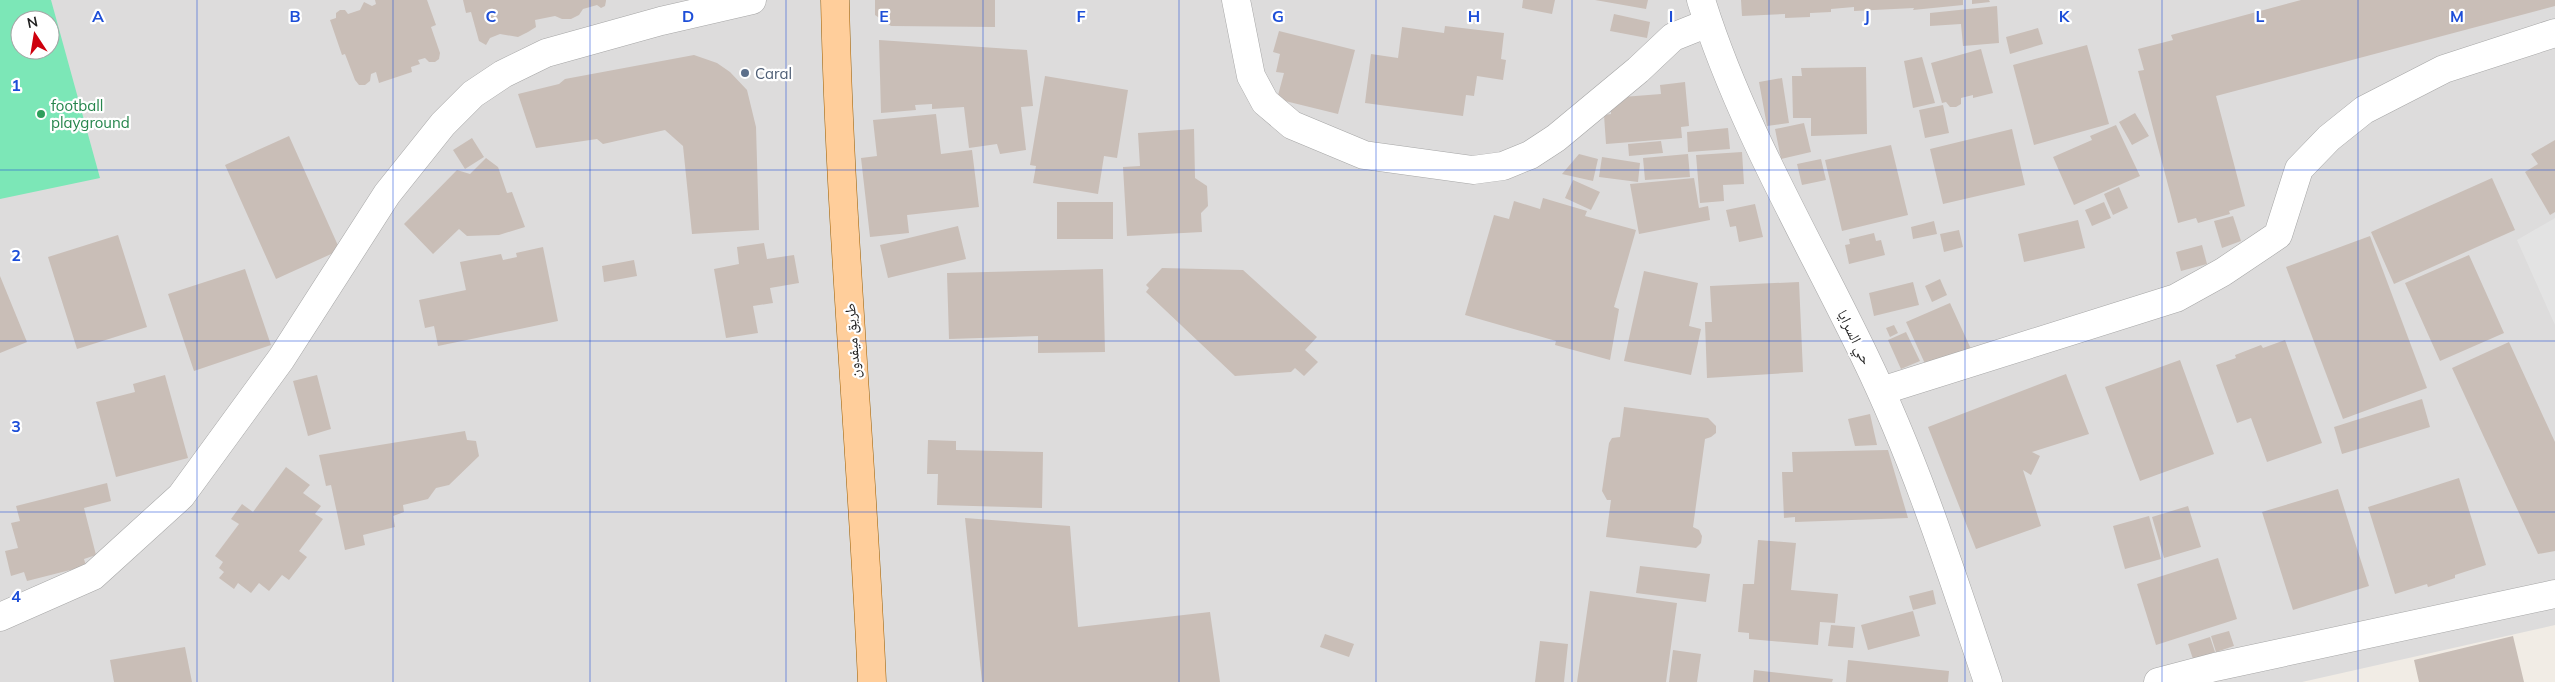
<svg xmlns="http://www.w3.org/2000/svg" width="2555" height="682" font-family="Mulish,'Noto Naskh Arabic',sans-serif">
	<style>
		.residential { fill: #dddcdc; fill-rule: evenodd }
		.pitch { fill: #7ce7b7; fill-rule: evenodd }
		.parking { fill: #e3e3e3 }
		.building { fill: #c9beb7 }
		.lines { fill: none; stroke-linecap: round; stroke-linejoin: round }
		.minor-casing { stroke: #a6a6a6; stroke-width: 29 }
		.major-casing { stroke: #9a5d00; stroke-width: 29 }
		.minor { stroke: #fff; stroke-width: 28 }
		.major { stroke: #ffce9b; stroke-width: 28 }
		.grid { fill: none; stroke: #1d4ed8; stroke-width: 1; stroke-opacity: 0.55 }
		.service-dot { fill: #5c6f8a; stroke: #fff; stroke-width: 2 }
		.leisure-dot { fill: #2e9e5b; stroke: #fff; stroke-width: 2 }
		.labels { text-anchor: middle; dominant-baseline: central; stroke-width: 4.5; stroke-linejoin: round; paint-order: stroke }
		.service-label { font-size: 15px; fill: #4e5e75; stroke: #fff; text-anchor: start }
		.leisure-label { font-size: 15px; fill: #27864d; stroke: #fff; text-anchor: start }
		.street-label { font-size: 15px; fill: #1f1f1f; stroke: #fff }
		.grid-label { font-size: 16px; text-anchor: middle; font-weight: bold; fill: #1d4ed8; stroke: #fff; stroke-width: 4.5; stroke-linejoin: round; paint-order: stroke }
	</style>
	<rect width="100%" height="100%" fill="#f1ece5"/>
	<!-- residential -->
	<path class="residential" d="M0,0H2555V625L2302,682H0ZM20,20H50V50H20Z"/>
	<!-- pitch -->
	<path class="pitch" d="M0,0H51L100,178L0,199ZM20,20H50V50H20Z"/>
	<!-- parking -->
	<path class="parking" d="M2555,218V325L2517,240Z"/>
	<!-- building -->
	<path class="building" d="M375,0H427L436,25L431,27L440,53L439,59L435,62H429L425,58L418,60L420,64L411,67L412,72L379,83L376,72L371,74L370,81L365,85H359L355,80L345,54L342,55L330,20L336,18V13L340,10H345L348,14L360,10L364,2L372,6L376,4Z
		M463,0H606V1L605,6L601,8L597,5L583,9L579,15L571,19H562L555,16L535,20L536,27L528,32L518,37L500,34L490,38L486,45L479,41L471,12L466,13Z
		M875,0H995V27L891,26L875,15Z
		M1523,0H1555L1552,14L1522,8Z
		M1595,0H1648L1646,9Z
		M1741,0H1963V5L1913,10L1914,8L1854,11V7L1831,9V12L1810,13V17L1785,18V14L1742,16Z
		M1972,0H1989L1990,2L1972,4Z
		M2301,0H2555V6L2216,96L2245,206L2229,211L2230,214L2198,223L2196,218L2178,223L2138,71L2144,70L2138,49L2173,40L2171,35Z
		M1997,6L1999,43L1963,46L1961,24L1930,26V13Z
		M1614,14L1650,22L1647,38L1610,31Z
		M1445,26L1504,33L1501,59L1506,60L1503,80L1477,76L1474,96L1466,95L1463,116L1365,103L1371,54L1398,58L1402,27L1444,33Z
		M2038,28L2043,44L2010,54L2006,37Z
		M1279,31L1355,50L1338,114L1277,99L1284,73L1276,72L1280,54L1273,52Z
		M879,40L1027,50L1033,106L1021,107L1026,150L1000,154L997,144L969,148L964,107L932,109V104L915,105L916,110L881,113Z
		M2087,45L2109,124L2034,145L2013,65Z
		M1981,49L1993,93L1973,98V95L1961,98V104L1956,107H1950L1946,102L1942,103L1931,63Z
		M694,55L717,63L730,72L747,90L756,127L759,230L692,234L683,146L665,130L603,144L597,139L536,148L518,94L559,84L565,79Z
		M1922,57L1935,103L1913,108L1904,61Z
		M1866,67L1867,134L1811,136V118H1793L1792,76H1802L1801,68Z
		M1045,76L1128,90L1117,158L1104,156L1098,194L1033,183L1036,166L1030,165Z
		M1782,78L1789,123L1767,126L1759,82Z
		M1685,82L1689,126L1681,127L1682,138L1606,144L1604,115L1611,114L1610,98L1661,94L1660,85Z
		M1943,105L1949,133L1925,138L1919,110Z
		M2135,113L2149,136L2132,145L2119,122Z
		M936,114L941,154L972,150L979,207L907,215L909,233L870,237L861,158L877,156L873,120Z
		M1804,123L1811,152L1781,159L1775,129Z
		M2116,125L2140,176L2074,205L2053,157L2092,140L2090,136Z
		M1728,128L1730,149L1688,152L1687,132Z
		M1194,129L1195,178L1207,186L1208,206L1201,213L1202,232L1127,236L1123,167L1140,166L1138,133Z
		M2012,129L2025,185L1943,204L1930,149Z
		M289,136L340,250L276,279L225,165Z
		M472,138L484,157L465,169L453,150Z
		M2555,140V212L2550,215L2525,172L2538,164L2531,154Z
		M1661,141L1663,153L1629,156L1628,144Z
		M1891,145L1908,215L1842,231L1825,160Z
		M1742,152L1744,184L1723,185L1724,201L1700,203L1696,155Z
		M1579,154L1598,159L1593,181L1562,174Z
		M1688,154L1690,177L1645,180L1643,158Z
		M1602,157L1640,163L1638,182L1599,177Z
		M486,158L498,167L507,193L512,192L525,227L499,235L467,236L459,229L433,254L404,224L457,170L470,174Z
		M1821,159L1826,180L1802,185L1797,164Z
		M1694,178L1699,208L1708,206L1710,220L1639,234L1630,184Z
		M2492,178L2515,230L2394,284L2371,232Z
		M1573,180L1600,192L1591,210L1565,198Z
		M2119,187L2128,208L2113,215L2104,194Z
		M1543,198L1587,211L1585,216L1636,230L1614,307L1619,309L1610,360L1555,345L1556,341L1465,315L1494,215L1509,219L1514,201L1540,209Z
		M1057,202H1113V239H1057Z
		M2104,202L2111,218L2092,226L2085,210Z
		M1755,204L1763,237L1739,242L1736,226L1730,227L1726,210Z
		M2233,216L2241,241L2222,248L2214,221Z
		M2078,220L2085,248L2024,262L2018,234Z
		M1934,221L1937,234L1913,239L1911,227Z
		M958,226L966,259L888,278L880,245Z
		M1959,230L1963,247L1944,252L1940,234Z
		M1874,233L1876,241L1881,240L1885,255L1849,264L1845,245L1850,244L1849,239Z
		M118,235L147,327L77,349L48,257Z
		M2370,236L2427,388L2343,419L2286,267Z
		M764,243L767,259L794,255L799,283L770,288L773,303L753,306L758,333L726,338L714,269L739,264L737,247Z
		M2202,245L2207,264L2181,271L2176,252Z
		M543,247L558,321L438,346L434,326L425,328L419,300L466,290L460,262L501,254L503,260L517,257L516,253Z
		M2469,255L2504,333L2440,361L2405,283Z
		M634,260L637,276L604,282L602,266Z
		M1162,268L1243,270L1317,337L1305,350L1318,362L1304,376L1295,368L1291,372L1235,376L1146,292L1149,288L1146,285Z
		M245,269L271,345L194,371L168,294Z
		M1103,269L1105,352L1038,353V336L949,339L947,273Z
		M1644,271L1698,283L1689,326L1701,329L1691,375L1624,361Z
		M0,276L27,342L0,353Z
		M1940,279L1947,295L1932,302L1925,286Z
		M1799,282L1803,372L1707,378L1705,322H1712L1710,286Z
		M1913,282L1919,305L1874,316L1869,293Z
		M1950,303L1971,349L1927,368L1906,322Z
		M1894,325L1898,333L1890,337L1886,328Z
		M1906,332L1920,361L1901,369L1888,340Z
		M2285,340L2322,443L2267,462L2251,418L2237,423L2216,365L2236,358L2235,355L2261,345L2263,348Z
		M2509,342L2555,442V551L2538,554L2452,368Z
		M2180,360L2214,454L2140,481L2105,387Z
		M2066,374L2089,434L2032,452L2040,456L2031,475L2023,470L2041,526L1976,549L1928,427Z
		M165,375L188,458L116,477L96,402L135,392L133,384Z
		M317,375L331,429L308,436L293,381Z
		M2422,399L2430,427L2342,454L2334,427Z
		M1624,407L1708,418L1716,426V433L1711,437L1705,439L1693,527L1699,530L1702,536L1701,543L1696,548L1606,537L1611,500H1607L1602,491L1609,443L1612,438L1620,437Z
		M1870,414L1877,445L1855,446L1848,419Z
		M465,431L467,440L476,441L479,456L449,485L436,488L428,499L403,505L404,512L393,516L395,527L363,535L365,545L345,550L331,485L326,486L319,455Z
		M928,440L956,441V450L1043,452L1042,508L937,505L938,474H927Z
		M1888,450L1908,518L1795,522V517L1784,518L1782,472H1793L1792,452Z
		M286,467L310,485L303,493L321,506L315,514L323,519L299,551L307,557L289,580L282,575L269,591L259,583L251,593L238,583L234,589L219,578L224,572L219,568L223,562L215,556L239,524L231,519L242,504L253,512Z
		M2459,478L2486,565L2455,575V578L2428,587L2427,584L2395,594L2368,507Z
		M107,483L111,501L84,508L96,555L84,559L86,566L27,581L24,572L11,576L5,551L18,548L11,523L20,521L16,506Z
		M2338,489L2369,586L2293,610L2262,512Z
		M2188,506L2201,547L2164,558L2152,517Z
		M2149,516L2161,559L2125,569L2113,526Z
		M965,518L1070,526L1078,627L1210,612L1220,682H982Z
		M1758,540L1796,543L1791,590L1838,594L1835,623L1820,622L1818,645L1749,639V633L1738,632L1743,584H1754Z
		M2218,558L2237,619L2156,645L2137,584Z
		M1640,566L1710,574L1706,602L1636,593Z
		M1933,590L1936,604L1913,610L1909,596Z
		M1590,591L1677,603L1666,682H1577Z
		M1913,611L1920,636L1868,650L1861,625Z
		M1831,625L1855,627L1853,648L1828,646Z
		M2229,631L2234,646L2216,652L2211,636Z
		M1325,634L1354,644L1349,657L1320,647Z
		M2513,636L2524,682H2419L2414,660Z
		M2210,637L2215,652L2193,659L2188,644Z
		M1540,641L1568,644L1564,682H1535Z
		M185,647L192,682H114L110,660Z
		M1673,650L1701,654L1697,682H1669Z
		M1848,660L1949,671L1948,682H1846Z
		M1754,670L1833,679L1832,682H1753Z"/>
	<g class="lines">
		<!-- minor casing -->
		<g class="minor-casing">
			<path id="minor" d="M1236,0L1251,76L1265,102L1292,125L1364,155L1473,170L1503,166L1530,155L1556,138L1638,70L1673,37L1708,23
				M1701,0C1740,125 1808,239 1865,357C1916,462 1951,572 1988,682
				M1881,391L2176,298L2223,272L2278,235L2299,169L2329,138L2364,110L2444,69L2555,33
				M0,617L93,576L181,496L281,359L387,194L443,124L473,94L503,74L546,53L661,21L752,0
				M2158,682L2215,667L2555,594"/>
		</g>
		<!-- major casing -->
		<g class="major-casing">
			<path id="major" d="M835,0C840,228 862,455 872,682"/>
		</g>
		<!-- minor -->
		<use href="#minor" class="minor"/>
		<!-- major -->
		<use href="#major" class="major"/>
	</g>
	<!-- grid -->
	<path class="grid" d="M197,0V682M393,0V682M590,0V682M786,0V682M983,0V682M1179,0V682M1376,0V682M1572,0V682M1769,0V682M1965,0V682M2162,0V682M2358,0V682M0,170H2555M0,341H2555M0,512H2555"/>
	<!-- markers -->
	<circle class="service-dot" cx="745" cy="73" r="5"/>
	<circle class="leisure-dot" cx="41" cy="114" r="5"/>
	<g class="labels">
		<!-- service labels -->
		<g class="service-label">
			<text x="755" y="73">Caral</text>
		</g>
		<!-- leisure labels -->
		<g class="leisure-label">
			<text x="51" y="105">football<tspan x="51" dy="17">playground</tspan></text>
		</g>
		<!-- street labels -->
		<g class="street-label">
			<text transform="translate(1855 337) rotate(64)">حي السرايا</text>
			<text transform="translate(852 341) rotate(-94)">طريق ميفدون</text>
		</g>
	</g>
	<g class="grid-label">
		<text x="98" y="22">A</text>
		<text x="295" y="22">B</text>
		<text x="491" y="22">C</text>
		<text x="688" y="22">D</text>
		<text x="884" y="22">E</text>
		<text x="1081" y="22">F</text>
		<text x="1278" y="22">G</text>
		<text x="1474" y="22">H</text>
		<text x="1671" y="22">I</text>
		<text x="1867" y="22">J</text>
		<text x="2064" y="22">K</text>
		<text x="2260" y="22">L</text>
		<text x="2457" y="22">M</text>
		<text x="16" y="91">1</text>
		<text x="16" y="261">2</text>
		<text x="16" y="432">3</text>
		<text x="16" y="602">4</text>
	</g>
	<!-- north arrow -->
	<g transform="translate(35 35) rotate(348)"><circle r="24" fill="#ffffff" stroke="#a5a5a5"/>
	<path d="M0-4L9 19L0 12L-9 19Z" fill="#ce000d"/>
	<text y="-8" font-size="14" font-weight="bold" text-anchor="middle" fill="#1f1f1f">N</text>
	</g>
</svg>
